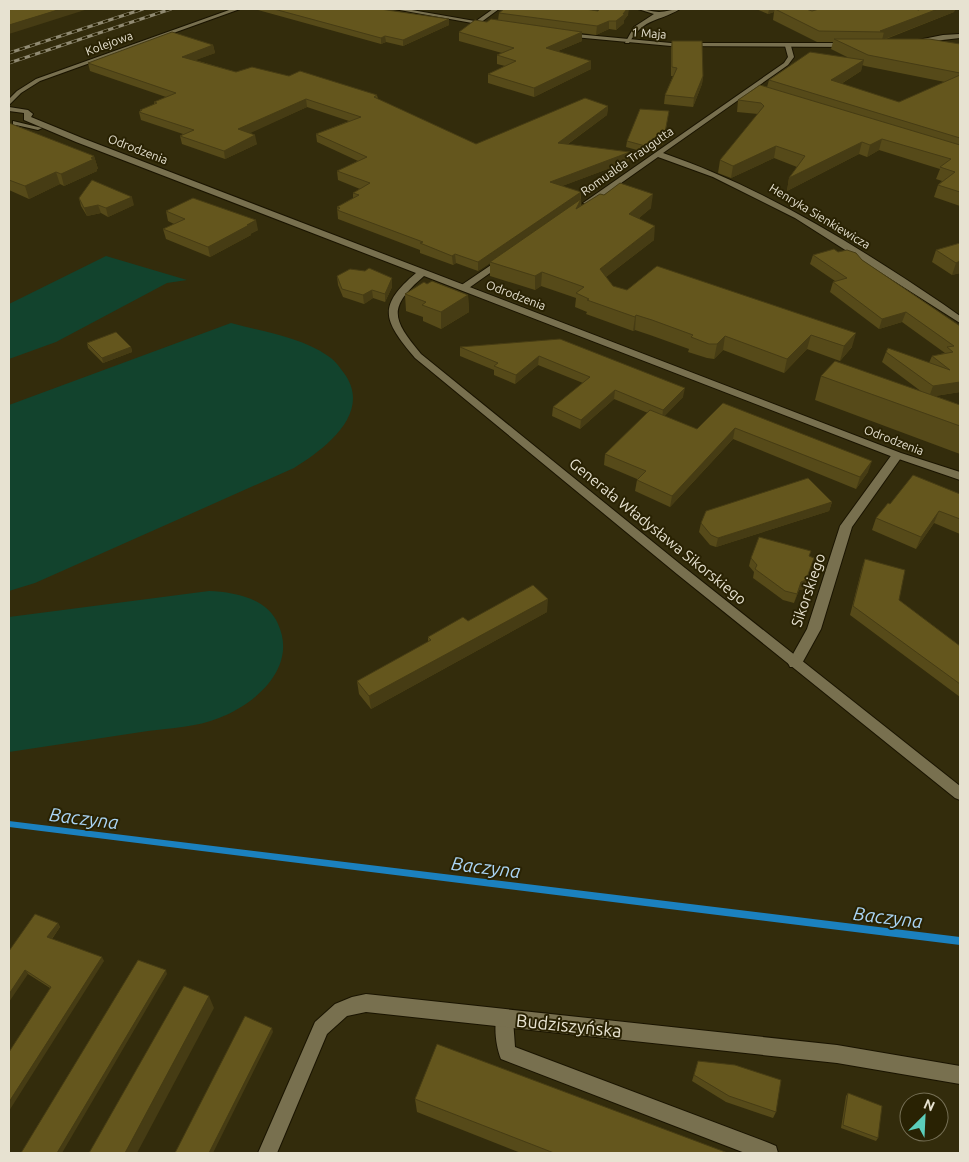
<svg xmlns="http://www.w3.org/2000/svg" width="969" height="1162" font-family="Ubuntu,sans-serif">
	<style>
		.green { fill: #12432d }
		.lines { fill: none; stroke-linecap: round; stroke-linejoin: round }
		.stream { fill: #1b81bf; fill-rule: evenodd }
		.pedestrian-casing { stroke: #1a1400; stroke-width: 2 }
		.minor-casing { stroke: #1a1400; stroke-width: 2 }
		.tertiary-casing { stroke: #1a1400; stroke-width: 2 }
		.pedestrian { fill: #78704f; fill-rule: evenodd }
		.minor { fill: #78704f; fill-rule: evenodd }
		.tertiary { fill: #78704f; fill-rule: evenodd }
		.rail-casing { stroke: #908a72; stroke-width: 3 }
		.rail { stroke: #292203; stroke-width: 2; stroke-dasharray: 5.5; stroke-linecap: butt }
		.wall { fill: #564a19; fill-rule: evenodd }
		.shaded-wall { fill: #463c14 }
		.building { fill: #64561d; stroke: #463c14 }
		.labels { text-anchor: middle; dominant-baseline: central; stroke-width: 4; stroke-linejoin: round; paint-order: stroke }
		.far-street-label { font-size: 12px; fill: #e7e2d1; stroke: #292203 }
		.street-label { font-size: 15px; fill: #e7e2d1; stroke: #292203 }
		.near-street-label { font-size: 18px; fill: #e7e2d1; stroke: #292203 }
		.near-water-label { font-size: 19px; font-style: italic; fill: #aad4f4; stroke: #292203 }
	</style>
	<rect width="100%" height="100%" fill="#332c0c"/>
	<!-- green -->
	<path class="green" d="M106,256L187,280L167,283L56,342L9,359V304Z
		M231,323C263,332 301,337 328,356C336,361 341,369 346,376C371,415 323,450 294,468L35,583L9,591V405Z
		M209,591C234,592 267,598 278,624C298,667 256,704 219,718C197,727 171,728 148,731C102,738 55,745 9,752V617Z"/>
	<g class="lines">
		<!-- stream -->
		<path class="stream" d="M9,821L960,937V945L9,827Z"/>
		<!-- pedestrian casing -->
		<g class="pedestrian-casing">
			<path id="pedestrian" d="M504,1010L510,1013L513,1019L515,1047L769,1143L776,1146L778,1153H745L501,1059C496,1047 493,1025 498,1013Z"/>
		</g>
		<!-- minor casing -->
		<g class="minor-casing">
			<path id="minor" d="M493,9H499L480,23H476V21Z
				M638,9C646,9 652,12 659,12C666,12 673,9 680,9C657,23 646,16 629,43H625L634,27L654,14Z
				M788,44L791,46L794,57L788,65L663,153C764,188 854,244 943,304L960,316V323L795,218L713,177L658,157L590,205L583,203L784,63L788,57L785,46Z
				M500,259L507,261L466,290H460V286Z
				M897,452L903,455L852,527L821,629L800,667H790L788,663L807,629L840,526L893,453Z
				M366,994L837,1045L960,1066V1084L837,1063L366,1012L347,1016L327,1034L277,1153H258L315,1022L335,1004L352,997Z"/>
		</g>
		<!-- tertiary casing -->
		<g class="tertiary-casing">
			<path id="tertiary" d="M232,9H240L40,81L21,93L9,105V99L17,91L36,79Z
				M394,9H406L492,24L489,26Z
				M565,33L671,43H847L850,45L847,47L671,46L563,36Z
				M960,34V38L916,43L913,41L943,35Z
				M9,107L28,110L33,114L31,117L82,138L901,453L960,472V480L893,457L424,276C387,308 392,319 421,354L685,568L960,786V800L955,798L677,574L415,358C384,321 376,307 416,273L76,142L24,120V113L9,111Z
				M13,121L42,128L38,130L16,125H13Z"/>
		</g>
		<!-- pedestrian -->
		<use href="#pedestrian" class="pedestrian"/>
		<!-- minor -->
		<use href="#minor" class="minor"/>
		<!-- tertiary -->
		<use href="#tertiary" class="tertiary"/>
		<!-- rail casing -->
		<g class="rail-casing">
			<path id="rail" d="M9,53L143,9
				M9,63L171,9"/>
		</g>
		<!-- rail -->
		<use href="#rail" class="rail"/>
	</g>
	<!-- wall -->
	<path class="wall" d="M258,9H380L449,25L403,46L386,42L381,44L258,10Z
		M756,9H915L919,10L954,12L886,39L960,44V206L934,197L938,185L942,181L936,179L940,169L879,150L867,157L859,154L787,191L789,178L797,167L774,158L731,178L718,173L720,160L758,114L737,112L738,100L767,87L769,80L847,57L831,49L833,42H817L773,20L774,12L768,14ZM862,65L865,66L945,82L899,102L841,84L861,71Z
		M499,13L628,15L624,20V23L616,30L609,29L596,35L582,33V41L558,51L591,69L534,97L488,83V74L505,66L497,64V55L502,53L459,41V32L487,22L498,20Z
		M672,41L703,76L702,84L693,107L664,104L665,95L673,76H671V49Z
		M213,45L215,53L195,60L236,72L289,76L377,95L378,99L476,144L608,106L607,115L568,144L630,152L629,161L562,186L581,192V206L651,208L639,218L654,240L606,277L613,286L627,290L657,266L852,347L840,361L807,349L784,373L723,350L714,359L707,358L688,352L689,349L650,335L635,330L633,331L586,314L587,312L575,307L576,298L541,286L535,290L490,276V263L478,271L456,263L453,265L420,253V250L338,219L337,207L353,198V193L360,189L338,180L337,171L358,161L317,142L316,134L349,121L307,107L249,133L257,144L225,159L182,144L180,136L183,134L141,120L139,112L140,111V110L154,105V102L166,97L90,71L88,63Z
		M668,117L663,144L648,153L626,147L627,141Z
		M9,123L94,156L98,169H97V171L64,186L60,184L29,199L9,190Z
		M79,198L134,205L108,217L101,213L87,216L81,206Z
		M166,211L258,230L250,234L251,235L210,257L166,239L163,229L174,224L168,221Z
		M960,243V273L952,275L932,262L936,250Z
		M838,252L862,260L960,326V392L935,396L960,405V454L815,400L821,376L922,392L882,362L886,352L929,363L932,356L945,353L902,322L879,329L830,292L833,282L835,281L810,264L813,255Z
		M337,276L392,287L385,302L373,298L364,304L343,297L338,285Z
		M405,294L468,295L469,312L441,329L423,321V317L406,311Z
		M560,339L683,397L664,416L697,429L723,403L868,472L856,489L733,439L670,507L635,491L637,480V479L604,465L605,454L648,413L614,399L580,429L552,416L553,407L583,383L538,365L515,384L494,375V370L460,356V347Z
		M87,343L131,347L132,352L103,363L88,348Z
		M960,494V534L934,523L916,549L872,530L876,518L890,504Z
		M832,502L829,511L716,547L710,545L699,532L701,523Z
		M809,556L804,589L799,590L794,603L783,600L753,578L754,572L749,566L751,558Z
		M865,559L899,600L960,646V697L850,615L862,568Z
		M547,612L371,709L359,694L357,681L428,642V637L468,621Z
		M58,923L60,927L52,939L104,961L50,988L28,974L9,951Z
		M698,1061L776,1112L773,1118L726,1102L692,1081Z
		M848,1093L878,1138L876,1141L841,1128L846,1096Z
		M415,1099L728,1153H521L417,1112Z"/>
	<!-- shaded-wall -->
	<path class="shaded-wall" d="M61,9H88L9,34V25Z
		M627,9H629L628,15L624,20V23L616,30V21Z
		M769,9H780H775L774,12L768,14Z
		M938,9H956L954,12L882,40L884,32L880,31Z
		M449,19V25L403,46V40Z
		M609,21V29L596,35L597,26Z
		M582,32V41L546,56V48Z
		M385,36L386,42L381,44V38Z
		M213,45L215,53L183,65L182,57Z
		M864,60L861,71L828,92L831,80Z
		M591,61V69L534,97V88Z
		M703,76L702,84L693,107L694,98Z
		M306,99L307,107L240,138L238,129Z
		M608,106L607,115L558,151V143Z
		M669,111L663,144L648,153L649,147Z
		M255,135L257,144L225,159L224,151Z
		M882,139L879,150L867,157L870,145Z
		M862,142L859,154L787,191L789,178Z
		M776,146L774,158L731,178L733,166Z
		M630,152L629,161L549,191L550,182Z
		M94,156L98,169H97V171L64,186L61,174Z
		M56,172L60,184L29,199L25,186Z
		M581,192L580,201L490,262V263L478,271V262Z
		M653,194L651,208L628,227L629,214Z
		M132,197L134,205L108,217L106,208Z
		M581,199L580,213L576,209Z
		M98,205L101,213L87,216L84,208Z
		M256,220L258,230L250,234L251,235L210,257L208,247Z
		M655,226L654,240L598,283L600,269Z
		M455,254L456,263L453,265L452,256Z
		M960,261V273L952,275L956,263Z
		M542,272L541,286L535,290V276Z
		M392,278V287L385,302V294Z
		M372,290L373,298L364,304L363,295Z
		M468,295L469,312L441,329V312Z
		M906,312L902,322L879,329L882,319Z
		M636,315L635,330L633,331L635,317Z
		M856,333L852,347L840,361L844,346Z
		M811,335L807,349L784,373L787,359Z
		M725,336L723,350L714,359L717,344Z
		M131,347L132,352L103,363L102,358Z
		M539,356L538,365L515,384L516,375Z
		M960,382V392L929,397L933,386Z
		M685,388L683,397L662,419L663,410Z
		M615,390L614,399L580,429L581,420Z
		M735,428L733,439L670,507L672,496Z
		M872,461L868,472L856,489L860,477Z
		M832,502L829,511L716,547L718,538Z
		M939,511L934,523L916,549L921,537Z
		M814,558L804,589L799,590L794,603L801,582Z
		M548,599L547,612L371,709L369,696Z
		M58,923L60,927L50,941L47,937Z
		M102,957L104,961L9,1111V1102Z
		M25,970L28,974L9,1002V994Z
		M166,970L167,974L62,1153H57Z
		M209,996L214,1008L137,1153H125Z
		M272,1028L273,1032L213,1153H209Z"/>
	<!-- building -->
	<path class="building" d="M9,9H61L9,25Z
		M274,9H380L449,19L403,40L385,36L381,38Z
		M504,9H585L598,11L600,9H627L623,14H625L616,21H609L597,26L499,13Z
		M775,9H806L812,11L819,9H915L919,10L920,9H938L880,31L884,32L819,31Z
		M491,19L582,32L546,48L591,61L534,88L488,74L516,61L497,55L514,48L459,32L475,20L487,22Z
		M172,32L213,45L182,57L236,72L252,67L289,76L300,71L377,95L374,97L476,144L585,98L608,106L558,143L630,152L550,182L581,192L478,262L455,254L452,256L420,243L423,242L337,210L340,208L337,207L359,195L353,193L370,183L337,171L367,157L316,134L361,117L306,99L238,129L255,135L224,151L180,136L194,130L139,112L142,110H140L157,103L154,102L176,93L88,63Z
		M834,39H929L960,44V73L868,55Z
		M672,41H702L703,76L694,98L665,95L677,68L672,67Z
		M810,52L864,60L831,80L899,102L960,75V138L769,80Z
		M760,85L960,145V192L938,185L955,172L940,167L951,159L882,139L870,145L862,142L789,178L805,156L776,146L733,166L720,160L764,106L761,103L738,100Z
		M640,109L669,111L664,138L649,147L627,141Z
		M9,123L94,156L91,158L94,159L61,174L56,172L25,186L9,180Z
		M92,180L132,197L106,208L98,205L84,208L79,198Z
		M620,183L653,194L629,214L655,226L600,269L613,286L627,290L657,266L856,333L844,346L811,335L787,359L725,336L717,344H709L691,337L693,335L652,320L636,315L635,317L587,300L589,299L576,293L584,287L542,272L535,276L490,262L581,199L576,209L600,194L604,195Z
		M193,198L256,220L247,225H249L208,247L163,229L185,219L166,211Z
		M960,243V261L956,263L936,250Z
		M834,249L838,252L847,250L856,253L862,260L960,326V382L933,386L886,352L888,348L950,370L932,356L953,352L947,347L954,346L906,312L882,319L833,282L847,278L813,255Z
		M369,268L392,278L385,294L372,290L363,295L342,289L337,276L350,269L365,271Z
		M432,281L468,295L441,312L422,305L426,302L405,294L424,282L427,284Z
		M116,332L131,347L102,358L87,343Z
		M560,339L685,388L663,410L615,390L581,420L553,407L590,377L539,356L516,375L494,366L498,363L460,347Z
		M835,361L960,405V426L821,376Z
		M723,403L872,461L860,477L735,428L672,496L637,480L646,471L605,454L650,410L697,429Z
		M913,475L960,494V519L939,511L921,537L876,518L888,503L890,504Z
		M808,478L832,502L718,538L711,535L701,523L706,511Z
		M759,537L811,551L809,556L814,558L806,580L801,582L797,594L785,591L755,569L757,565L751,558Z
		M865,559L905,570L899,600L960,646V684L853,606Z
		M533,585L548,599L369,696L357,681L431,640L428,637L463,617L468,621Z
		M35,914L58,923L47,937L102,957L9,1102V1052L51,987L25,970L9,994V951Z
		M138,960L166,970L57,1153H21Z
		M184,986L209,996L125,1153H89Z
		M245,1016L272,1028L209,1153H175Z
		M437,1044L728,1153H554L415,1099Z
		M698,1061L735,1065L781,1080L776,1112L729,1096L694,1075Z
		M848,1093L882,1106L878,1138L843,1125Z"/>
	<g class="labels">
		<!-- far-street labels -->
		<g class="far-street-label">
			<text transform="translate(649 33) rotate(4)">1 Maja</text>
			<text transform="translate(109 43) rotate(-20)">Kolejowa</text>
			<text transform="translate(138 149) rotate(21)">Odrodzenia</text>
			<text transform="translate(627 161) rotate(-35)">Romualda Traugutta</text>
			<text transform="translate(820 216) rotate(31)">Henryka Sienkiewicza</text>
			<text transform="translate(516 295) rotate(21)">Odrodzenia</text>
			<text transform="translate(894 440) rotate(21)">Odrodzenia</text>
		</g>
		<!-- street labels -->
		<g class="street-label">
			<text transform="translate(658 531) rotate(39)">Generała Władysława Sikorskiego</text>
			<text transform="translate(808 590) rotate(-71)">Sikorskiego</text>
		</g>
		<!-- near-street labels -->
		<g class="near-street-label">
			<text transform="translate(569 1025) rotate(6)">Budziszyńska</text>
		</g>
		<!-- near-water labels -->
		<g class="near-water-label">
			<text transform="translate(84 818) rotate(7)">Baczyna</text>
			<text transform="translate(486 867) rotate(7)">Baczyna</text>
			<text transform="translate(888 917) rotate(7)">Baczyna</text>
		</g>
	</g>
	<!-- border -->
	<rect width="969" height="1162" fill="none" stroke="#e7e2d1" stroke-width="20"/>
	<!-- north arrow -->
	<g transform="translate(924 1117) rotate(24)"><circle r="24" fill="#292203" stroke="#756f55"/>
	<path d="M0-4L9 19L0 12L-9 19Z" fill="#5bcebb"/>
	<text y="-8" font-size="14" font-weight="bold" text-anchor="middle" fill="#e7e2d1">N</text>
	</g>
</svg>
